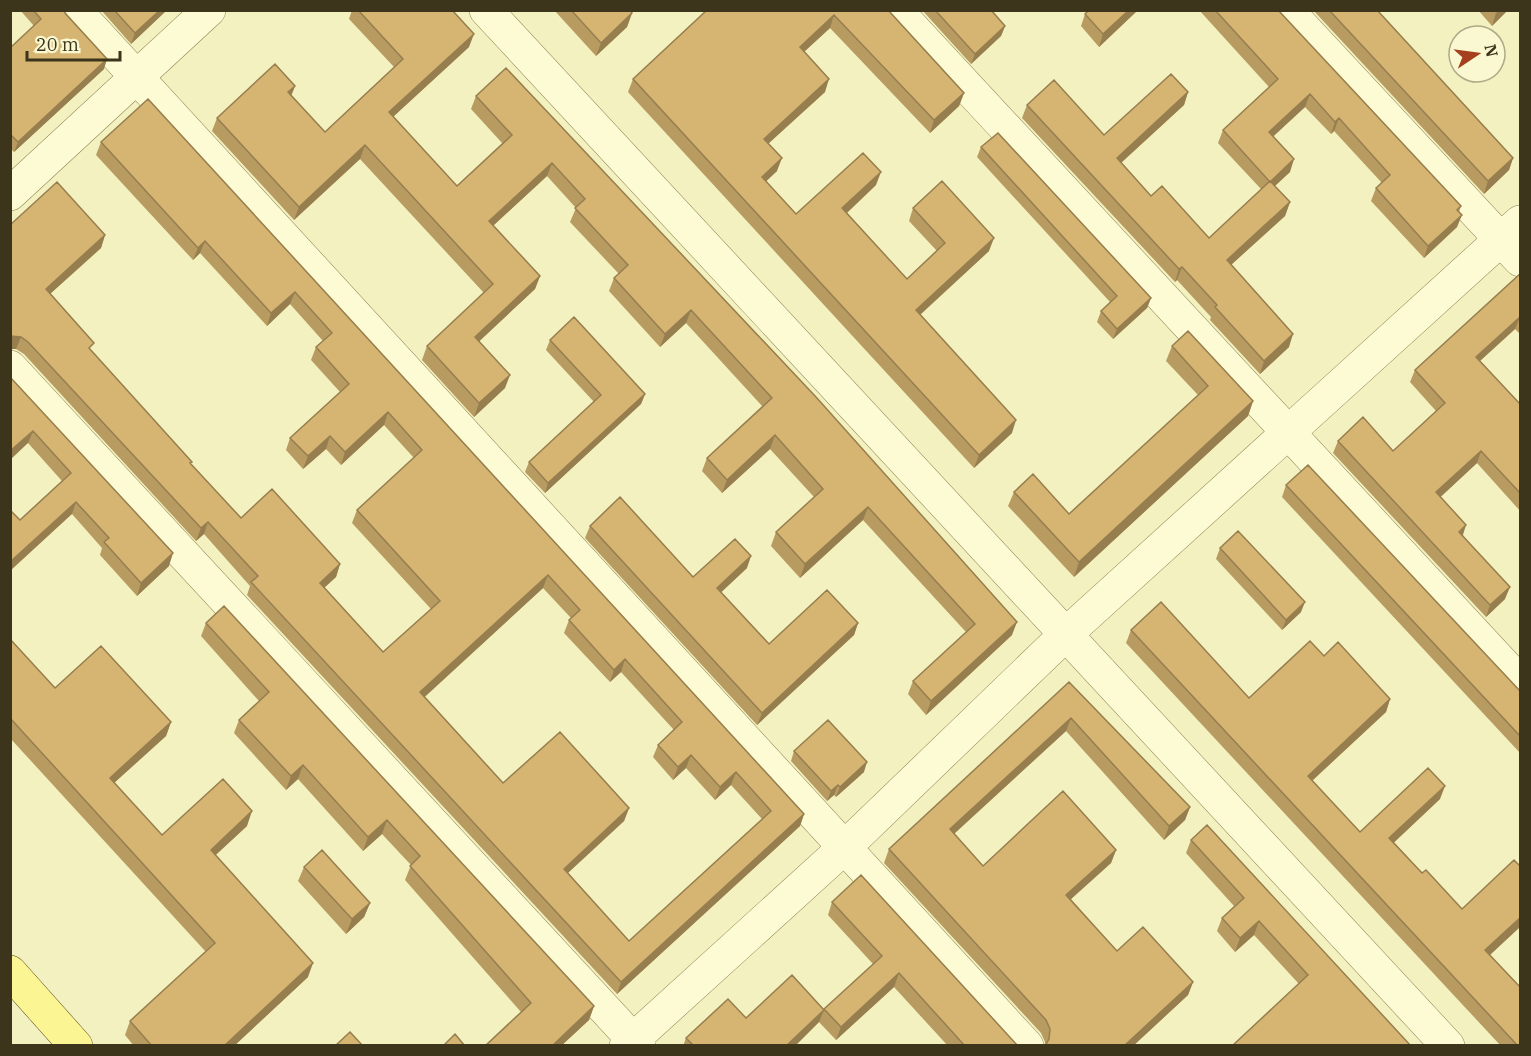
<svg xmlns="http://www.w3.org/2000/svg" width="1531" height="1056" font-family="'IBM Plex Serif',serif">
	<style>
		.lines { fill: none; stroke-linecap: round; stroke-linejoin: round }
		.minor-casing { stroke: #8e8255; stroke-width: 34 }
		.major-casing { stroke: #5b4e2a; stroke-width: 34 }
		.minor { stroke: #fdfbd4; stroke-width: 33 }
		.major { stroke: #fbf593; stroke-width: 33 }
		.wall { fill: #b89b61; fill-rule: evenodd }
		.shaded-wall { fill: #967e4f }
		.building { fill: #d6b471; stroke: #967e4f; stroke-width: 1.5; fill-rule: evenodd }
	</style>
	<rect width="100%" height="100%" fill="#f3f1bf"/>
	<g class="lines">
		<!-- minor casing -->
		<g class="minor-casing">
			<path id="minor" d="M75,10L1027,1046
				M486,10L1448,1046
				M896,10L1520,682
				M1287,10L1520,260
				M10,194L209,10
				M10,367L639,1046
				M626,1046L845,847L1066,634L1520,222"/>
		</g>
		<!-- major casing -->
		<g class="major-casing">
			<path id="major" d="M10,972L76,1046"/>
		</g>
		<!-- minor -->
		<use href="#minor" class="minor"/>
		<!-- major -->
		<use href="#major" class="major"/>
	</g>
	<!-- wall -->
	<path class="wall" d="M20,10H64L104,69L14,152L10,148V48L34,26Z
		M101,10H167L131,44Z
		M352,10H452L469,47L393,117L457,186L503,144L471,109L476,96L506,68L1012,635L926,715L908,694L913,681L966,632L863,520L800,578L771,546L776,532L814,497L770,449L722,493L702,471L707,458L763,407L686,323L660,347L609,291L614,278L619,274L570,222L576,208L547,176L493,226L540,276L535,289L479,341L505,388L474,417L422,360L427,346L484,293L360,159L294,220L212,131L217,118L295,86L291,95L325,132L394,67L349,19Z
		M554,10H630L632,13L627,27L596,56Z
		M707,10H888L964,93L959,106L930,133L830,28L804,52L825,92L768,144L777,171L766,181L796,214L876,185L847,213L907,279L937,251L909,221L913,208L989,251L920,315L1012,433L974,468L628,92L633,79Z
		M922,10H991L1005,26L1001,36L971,64Z
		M1138,10L1099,47L1081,26L1085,14Z
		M1199,10H1278L1461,206L1459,212L1457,227L1424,258L1371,201L1376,188L1382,183L1334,131L1331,134L1305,107L1273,136L1290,172L1275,186L1290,202L1285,216L1231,265L1289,347L1260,374L1210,320L1211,317L1177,280L1175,282L1022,118L1027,105L1104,135L1188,92L1184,105L1121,163L1151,196L1209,238L1261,189L1218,143L1223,130L1269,87Z
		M1313,10H1377L1513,158L1509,170L1484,194Z
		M1478,10H1508L1492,26Z
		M148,99L804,814L800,826L617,994L247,595L250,586L204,534L196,541L24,354L16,349H10V225L105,235L101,248L50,294L91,350L191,464L241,518L340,564L336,577L324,588L383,652L431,609L352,523L357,510L414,458L384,425L341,465L326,449L303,469L286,450L290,438L340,392L311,360L316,347L323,341L290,304L267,326L200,253L193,260L96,155L101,142ZM543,588L571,618L569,620L564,633L610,682L621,672L674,730L658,745L653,757L673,780L686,768L715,800L731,785L762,819L629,941L568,873L624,821L629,808L503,783L424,697Z
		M981,147L1151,298L1147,308L1113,339L1097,322L1101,311L1110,302L977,157Z
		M1521,273V335L1515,329L1480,361L1521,405V512L1477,463L1440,497L1463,535L1505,599L1486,617L1333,453L1338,441L1393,451L1436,411L1410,382L1415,370Z
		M550,340L645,394L641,404L545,493L525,472L529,462L594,402L546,350Z
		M1172,346L1253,401L1248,416L1074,577L1008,506L1014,492L1069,514L1198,395L1166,361Z
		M10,377L169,566L137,596L100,555L102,548L72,514L20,520L62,481L28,443Z
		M1286,485L1521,692V754L1282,497Z
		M590,526L693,577L747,568L721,592L769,644L858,623L854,635L757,725L585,538Z
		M1220,548L1301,612L1282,630L1216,559Z
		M206,623L594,1006L589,1020L561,1046H485L521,1012L405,880L411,865L382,834L363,851L298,779L286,790L234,733L239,720L259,701L201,636Z
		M1131,630L1249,698L1324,656L1390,699L1386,712L1312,781L1360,832L1440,799L1394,842L1422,873L1462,909L1521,926L1490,955L1521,1046H1501L1126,643Z
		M10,639L55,688L171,722L166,736L114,783L162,835L247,826L215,855L308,977L234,1046H134L125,1035L130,1021L206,952L10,738Z
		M1069,682L1190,807L1185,820L1164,840L1066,731L954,834L983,866L1116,850L1111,863L1071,899L1117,951L1193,982L1188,995L1133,1046H1045V1042L1041,1033L884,863L889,849Z
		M794,751L864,772L836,797L834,795L827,801L791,761Z
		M1191,840L1411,1046L1299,984L1254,935L1235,952L1217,931L1222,918L1234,906L1186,853Z
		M304,867L370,903L364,917L346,934L298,881Z
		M832,902L1018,1046H948L894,987L836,1040L819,1022L795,1046H683L686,1038L746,1018L824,1010L873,964L828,915Z"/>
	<!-- shaded-wall -->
	<path class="shaded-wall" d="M160,10H167L131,44L135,33Z
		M1129,10H1138L1099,47L1103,34Z
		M1500,10H1508L1492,26L1496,13Z
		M632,13L627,27L596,56L601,43Z
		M834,15L830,28L795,60L800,47Z
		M1005,26L1001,36L971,64L975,54Z
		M474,34L469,47L384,125L389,112Z
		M107,59L104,69L14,152L18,142Z
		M829,79L825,92L759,152L764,139Z
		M295,86L290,99L288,92Z
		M1188,92L1184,105L1112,171L1117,158Z
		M964,93L959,106L930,133L934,120Z
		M1310,94L1305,107L1265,144L1269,132Z
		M1339,118L1334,131L1331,134L1335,122Z
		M365,145L360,159L294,220L299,207Z
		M782,158L777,171L757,190L762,177Z
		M1513,158L1509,170L1484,194L1488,181Z
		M1294,159L1290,172L1266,194L1270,182Z
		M552,163L547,176L484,234L489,221Z
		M881,172L876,185L838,221L842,208Z
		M1290,202L1285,216L1222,273L1227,260Z
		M1462,215L1457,227L1424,258L1428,246Z
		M105,235L101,248L41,302L46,289Z
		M994,238L989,251L911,323L916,310Z
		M205,241L200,253L193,260L198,248Z
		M1182,267L1177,280L1175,282L1179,269Z
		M540,276L535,289L470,350L475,337Z
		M295,292L290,304L267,326L271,313Z
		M1151,298L1147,308L1113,339L1117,329Z
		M691,310L686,323L660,347L665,334Z
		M1520,317L1515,329L1471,369L1476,357Z
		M1293,334L1289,347L1260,374L1264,361Z
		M10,336L21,337L16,349H10Z
		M510,375L505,388L474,417L479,403Z
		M645,394L641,404L545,493L548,483Z
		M1253,401L1248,416L1074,577L1079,562Z
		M388,412L384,425L341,465L345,452Z
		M1016,420L1012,433L974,468L979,455Z
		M33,431L28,443L10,460V451Z
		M775,435L770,449L722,493L727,480Z
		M330,436L326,449L303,469L308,456Z
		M1481,451L1477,463L1432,505L1436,492Z
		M76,502L72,514L10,571V562Z
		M868,507L863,520L800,578L805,564Z
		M208,522L204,534L196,541L201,528Z
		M1466,525L1462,538L1459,532Z
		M173,553L169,566L137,596L141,583Z
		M751,556L747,568L713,600L717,588Z
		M340,564L336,577L315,596L320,583Z
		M548,575L543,588L416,705L420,692Z
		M1510,587L1505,599L1486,617L1490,605Z
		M1305,602L1301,612L1282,630L1286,620Z
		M1017,622L1012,635L926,715L931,701Z
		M858,623L854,635L757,725L762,713Z
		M625,659L621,672L610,682L614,670Z
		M1390,699L1386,712L1303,789L1308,776Z
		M1071,718L1066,731L945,842L950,829Z
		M171,722L166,736L104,792L110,778Z
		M691,755L686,768L673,780L678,767Z
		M867,762L864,772L836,797L840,787Z
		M303,765L298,779L286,790L291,776Z
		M736,772L731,785L715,800L720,787Z
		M838,785L834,795L827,801L831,791Z
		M1445,786L1440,799L1385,851L1389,838Z
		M1190,807L1185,820L1164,840L1169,826Z
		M629,808L624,821L559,881L564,869Z
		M252,811L247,826L205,865L211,850Z
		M804,814L800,826L617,994L621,982Z
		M387,820L382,834L363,851L368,837Z
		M1116,850L1111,863L1061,908L1066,895Z
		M370,903L364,917L346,934L352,919Z
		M1521,917V926L1480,964L1485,950Z
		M1259,921L1254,935L1235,952L1240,938Z
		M313,963L308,977L234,1046H224Z
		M899,973L894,987L836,1040L841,1027Z
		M1193,982L1188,995L1133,1046H1124Z
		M594,1006L589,1020L561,1046H552Z
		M824,1010L819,1022L795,1046H786Z"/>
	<!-- building -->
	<path class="building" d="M33,10H64L65,13L107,59L18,142L10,134V48L41,19Z
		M114,10H160L135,33Z
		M358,10H452L474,34L389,112L457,186L512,135L476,96L506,68L816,397L1017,622L931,701L913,681L975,624L868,507L805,564L776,532L823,489L775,435L727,480L707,458L772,398L691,310L665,334L614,278L628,265L575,208L585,199L552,163L489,221L540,276L475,337L510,375L479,403L427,346L493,284L365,145L299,207L217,118L275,64L295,86L288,92L325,132L403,59Z
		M571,10H630L632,13L601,43Z
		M707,10H888L964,93L934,120L834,15L800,47L829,79L764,139L782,158L762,177L796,214L863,153L881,172L842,208L907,279L945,243L913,208L942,181L994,238L916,310L1016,420L979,455L633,79Z
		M935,10H991L1005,26L975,54Z
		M1089,10H1129L1103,34L1085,14Z
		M1215,10H1278L1461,206L1457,210L1462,215L1428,246L1376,188L1390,175L1339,118L1335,122L1310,94L1269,132L1294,159L1270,182L1223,130L1278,79Z
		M1329,10H1377L1513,158L1488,181Z
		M1171,74L1188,92L1117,158L1151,196L1162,186L1209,238L1270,181L1290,202L1227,260L1293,334L1264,361L1215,307L1217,305L1182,267L1179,269L1027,105L1054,80L1104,135Z
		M148,99L804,814L621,982L251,582L258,576L208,522L201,528L28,342L21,337L10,336V225L57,182L105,235L46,289L94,343L89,348L192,462L190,463L241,518L272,489L340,564L320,583L383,652L440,601L357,510L422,450L388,412L345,452L330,436L308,456L290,438L349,384L316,347L332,333L295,292L271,313L205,241L198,248L101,142ZM548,575L580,610L569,620L614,670L625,659L682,722L658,745L678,767L691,755L720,787L736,772L771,811L629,941L564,869L629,808L560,732L503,783L420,692Z
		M998,133L1151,298L1117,329L1101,311L1117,296L981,147Z
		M1521,273V318L1520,317L1476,357L1521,405V494L1481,451L1436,492L1466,525L1459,532L1510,587L1490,605L1338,441L1363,417L1393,451L1445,403L1415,370Z
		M574,317L645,394L548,483L529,462L601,395L550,340Z
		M1188,331L1253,401L1079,562L1014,492L1033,474L1069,514L1208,386L1172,346Z
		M10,377L173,553L141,583L104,542L109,538L76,502L10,562V510L20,520L71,473L33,431L10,451Z
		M1308,465L1521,692V737L1286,485Z
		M620,497L693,577L735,539L751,556L717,588L769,644L827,590L858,623L762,713L590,526Z
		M1238,531L1305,602L1286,620L1220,548Z
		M1161,602L1249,698L1310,641L1324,656L1338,642L1390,699L1308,776L1360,832L1428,768L1445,786L1389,838L1422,873L1426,870L1462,909L1514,860L1521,867V917L1485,950L1521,988V1046H1518L1131,630Z
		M224,606L594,1006L552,1046H485L531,1003L410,866L420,856L387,820L368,837L303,765L291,776L239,720L269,692L206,623Z
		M10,639L55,688L101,646L171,722L110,778L162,835L223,779L252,811L211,850L313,963L224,1046H152L130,1021L215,943L10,718Z
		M1069,682L1190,807L1169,826L1071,718L950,829L983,866L1063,791L1116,850L1066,895L1117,951L1143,927L1193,982L1124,1046H1045L1049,1039L1050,1029L1046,1020L889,849Z
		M828,720L867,762L840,787L838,785L831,791L794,751Z
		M1207,825L1411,1046H1232L1308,975L1259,921L1240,938L1222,918L1244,898L1191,840Z
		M322,850L370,903L352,919L304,867Z
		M861,875L1018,1046H965L899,973L841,1027L824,1009L882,956L832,902Z
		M792,975L824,1010L786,1046H694L686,1038L728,999L746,1018Z
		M350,1032L363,1046H335Z
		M455,1034L465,1046H443Z"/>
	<!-- border -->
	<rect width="1531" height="1056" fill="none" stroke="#3c341b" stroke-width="24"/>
	<!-- north arrow -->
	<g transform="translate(1477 54) rotate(77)"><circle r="28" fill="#f9f8d0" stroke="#adaa88" stroke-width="1.5"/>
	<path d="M0-4.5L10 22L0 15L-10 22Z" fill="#a53f1e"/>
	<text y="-9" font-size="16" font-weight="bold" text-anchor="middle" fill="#3c341b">N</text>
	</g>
	<!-- scale -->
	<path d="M27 51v9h93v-9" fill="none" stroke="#3c341b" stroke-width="3"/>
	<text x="36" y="51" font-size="18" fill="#3c341b" stroke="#f9f8d0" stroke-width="4.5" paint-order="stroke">20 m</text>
</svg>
